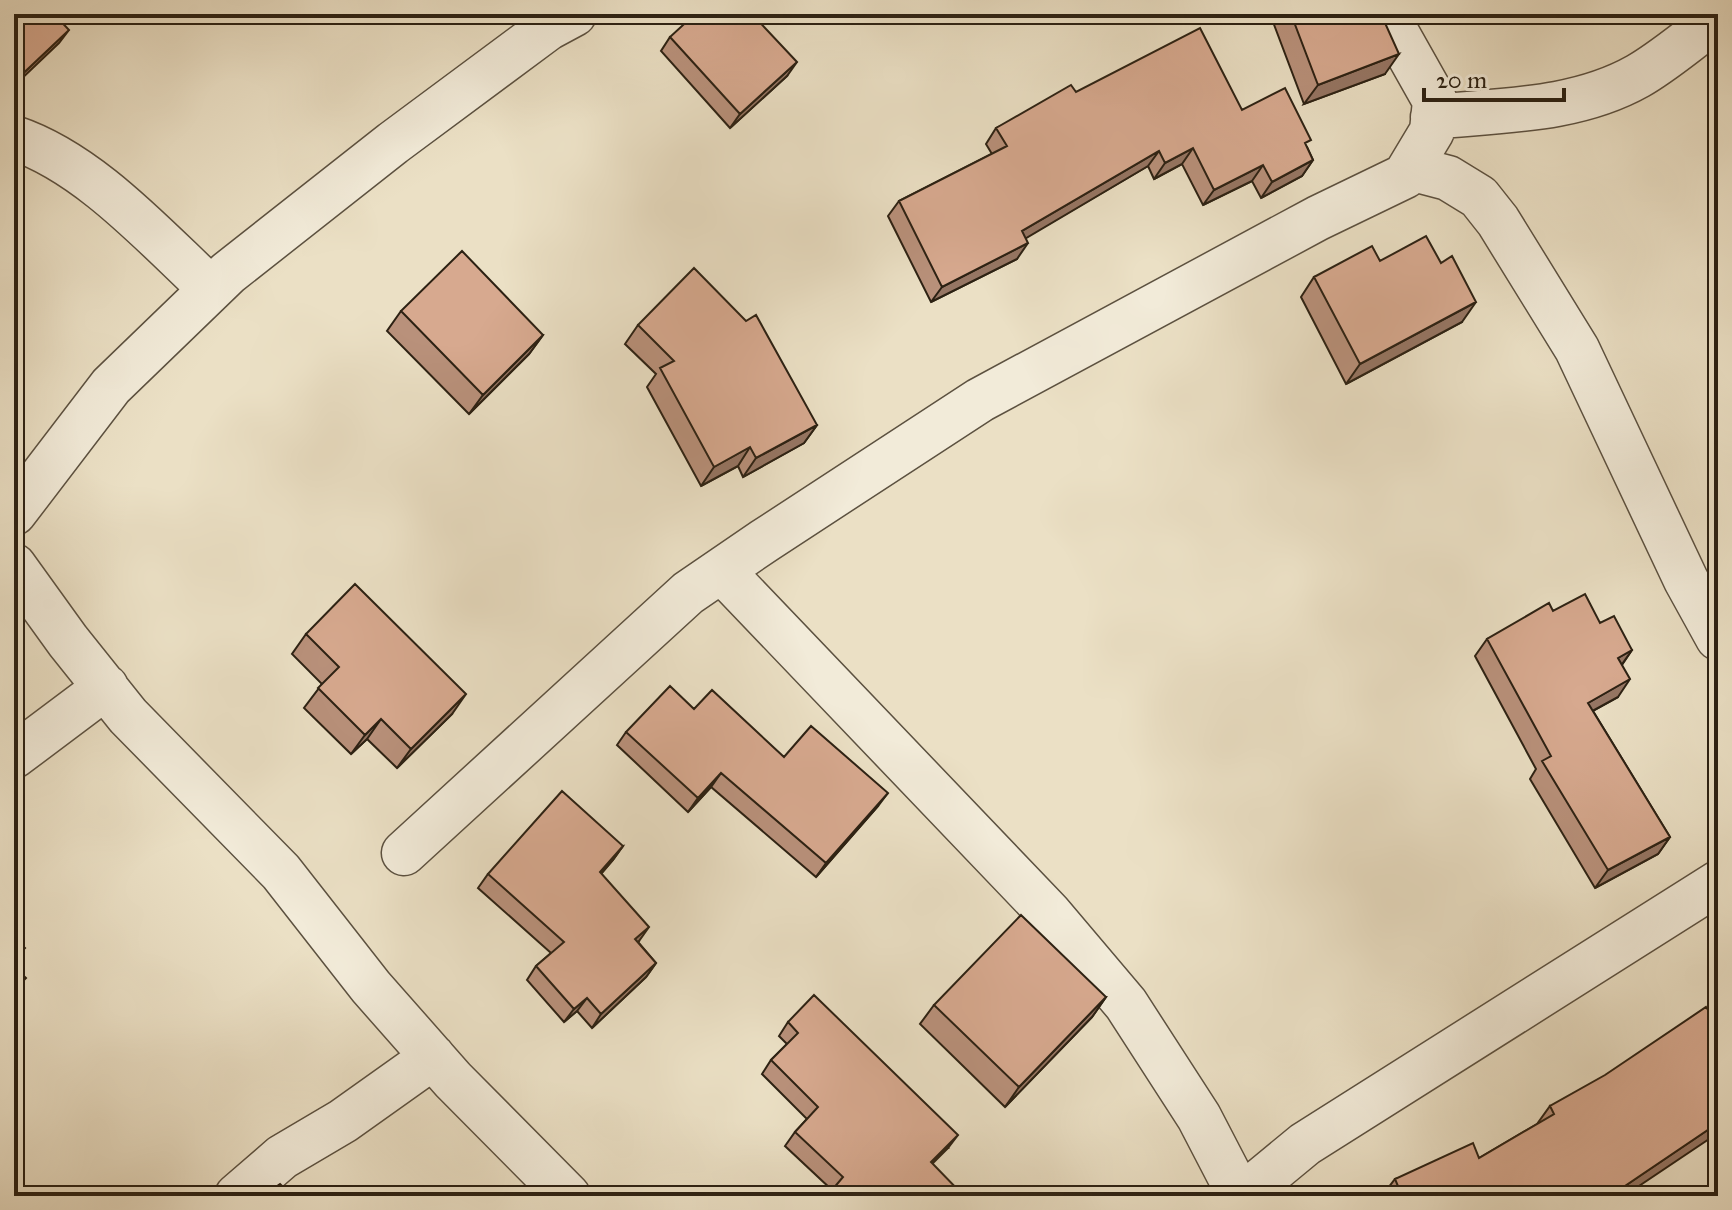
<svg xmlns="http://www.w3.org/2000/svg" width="1732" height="1210" font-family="'IM FELL Great Primer',serif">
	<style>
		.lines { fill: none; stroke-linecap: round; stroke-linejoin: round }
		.street-casing { stroke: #5c5140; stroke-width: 47 }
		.street { stroke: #f2ebd9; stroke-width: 44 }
		.wall { fill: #b9917b; stroke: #2c2113; stroke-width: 2 }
		.shaded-wall { fill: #967664; stroke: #2c2113; stroke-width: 2 }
		.building { fill: #d7a98f; stroke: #2c2113; stroke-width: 2 }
	</style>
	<rect width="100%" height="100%" fill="#ebe0c5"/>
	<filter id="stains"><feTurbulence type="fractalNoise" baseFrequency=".0025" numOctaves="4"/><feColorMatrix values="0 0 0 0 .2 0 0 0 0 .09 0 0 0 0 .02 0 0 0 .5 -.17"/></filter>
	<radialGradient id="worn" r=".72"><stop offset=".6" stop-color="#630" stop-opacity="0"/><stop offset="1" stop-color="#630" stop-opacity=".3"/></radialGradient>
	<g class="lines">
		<!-- street casing -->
		<g class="street-casing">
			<path id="street" d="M1433,117C1502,110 1576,111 1638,76C1666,60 1691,37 1718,19
				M14,138C89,163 154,236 211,289
				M1410,168L1448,178L1479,197L1498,221L1577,349L1686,580L1718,638
				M14,513L111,386L228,273L393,143L548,28L574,14
				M14,566L68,641L128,716L281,872L371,987L453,1080L568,1196
				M722,571L1049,913L1126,1004L1199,1117L1240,1196
				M14,756L106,687
				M404,853L688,593L764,541L980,400L1318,218L1405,176L1432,131L1435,101L1386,14
				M237,1196L282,1157L343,1121L433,1057
				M1242,1196L1305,1144L1718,883"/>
		</g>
		<!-- street -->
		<use href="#street" class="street"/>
	</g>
	<!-- wall -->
	<path class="wall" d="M1270,14H1381L1385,74L1304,104Z
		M670,37L787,76L730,128L661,51Z
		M1076,92L1242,110L1307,147L1313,160L1302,176L1261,198L1252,181L1203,205L1182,164L1154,179L1148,166L1025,238L1017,259L931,302L888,216L899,201L992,154L986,144L996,128Z
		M1380,261L1441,263L1462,322L1346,384L1301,297L1314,277Z
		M401,311L543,335L529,354L469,414L387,331Z
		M638,325L817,425L804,443L743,477L738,466L701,486L647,387L656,374L625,344Z
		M1553,611L1600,623L1632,650L1622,665L1618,697L1593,711L1670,837L1658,854L1595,888L1530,779L1536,769L1475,656L1487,639Z
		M306,634L452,714L397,768L367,739L351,754L304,708L322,684L292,654Z
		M1718,716V729L1713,722Z
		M626,732L784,757L878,806L816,877L711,787L688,812L617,745Z
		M623,846L613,860L601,874L639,941L638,942L656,963L646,977L592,1028L577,1011L564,1022L527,980L536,966L551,953L478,888L488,874Z
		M1106,997L1092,1017L1005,1107L920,1024L934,1005Z
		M788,1022L948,1148L832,1190L785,1146L795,1132L807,1119L762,1074L771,1060L787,1044L779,1036Z
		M1550,1106L1624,1196H1382L1395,1179L1479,1158L1537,1124Z"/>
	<!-- shaded-wall -->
	<path class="shaded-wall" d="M69,30L59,43L14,86V82Z
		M1399,54L1385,74L1304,104L1318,85Z
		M797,62L787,76L730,128L740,114Z
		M1193,148L1182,164L1154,179L1165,163Z
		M1159,151L1148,166L1011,247L1022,231Z
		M1313,160L1302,176L1261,198L1272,182Z
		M1263,165L1252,181L1203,205L1214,190Z
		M1028,243L1017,259L931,302L942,287Z
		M1476,302L1462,322L1346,384L1360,364Z
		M543,335L529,354L469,414L483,395Z
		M817,425L804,443L743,477L756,458Z
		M750,447L738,466L701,486L714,467Z
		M1632,650L1620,667L1618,658Z
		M1630,679L1618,697L1576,720L1588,703Z
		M466,694L452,714L397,768L411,749Z
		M381,719L367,739L351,754L365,735Z
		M721,773L711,787L688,812L698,798Z
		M888,793L878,806L816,877L826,863Z
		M1670,837L1658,854L1595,888L1608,870Z
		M623,846L613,860L590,886L600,872Z
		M649,927L639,941L625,953L635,939Z
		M656,963L646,977L592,1028L601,1014Z
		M1106,997L1092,1017L1005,1107L1019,1087Z
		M587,998L577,1011L564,1022L574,1009Z
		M1718,1123V1133L1624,1196H1613L1616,1192Z
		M958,1135L948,1148L921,1175L931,1162Z"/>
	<!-- building -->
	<path class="building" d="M15,14H54L69,30L14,82V15Z
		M695,14H752L797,62L740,114L670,37Z
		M1291,14H1381L1399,54L1318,85Z
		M1200,28L1242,110L1285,88L1311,140L1305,143L1313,160L1272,182L1263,165L1214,190L1193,148L1165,163L1159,151L1022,231L1028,243L942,287L899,201L1007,146L996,128L1071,85L1076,92Z
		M1426,236L1441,263L1452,256L1476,302L1360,364L1314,277L1372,246L1380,261Z
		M462,251L543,335L483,395L401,311Z
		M694,268L746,321L756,315L817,425L756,458L750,447L714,467L660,368L674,361L638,325Z
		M355,584L466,694L411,749L381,719L365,735L318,688L339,667L306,634Z
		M1585,594L1600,623L1614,616L1632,650L1618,658L1630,679L1588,703L1670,837L1608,870L1542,761L1551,756L1487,639L1549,603L1553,611Z
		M670,686L694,709L712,690L784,757L811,726L888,793L826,863L721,773L698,798L626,732Z
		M562,791L623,846L600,872L649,927L635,939L656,963L601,1014L587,998L574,1009L536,966L564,942L488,874Z
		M1021,915L1106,997L1019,1087L934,1005Z
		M14,938L25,948L14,959Z
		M14,967L26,978L14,990Z
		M814,995L958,1135L931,1162L964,1196H827L843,1177L795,1132L818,1107L771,1060L798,1033L788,1022Z
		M1706,1007L1718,1024V1123L1616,1192L1615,1190L1604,1196H1402L1395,1179L1473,1143L1479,1158L1554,1114L1550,1106L1605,1075Z
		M280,1184L292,1196H263Z"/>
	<!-- margin -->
	<rect width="1732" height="1210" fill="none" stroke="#ebe0c5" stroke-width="48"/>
	<rect x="16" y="16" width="1700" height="1178" fill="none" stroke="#2c2113" stroke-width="4"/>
	<rect x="24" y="24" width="1684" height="1162" fill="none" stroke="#2c2113" stroke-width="2"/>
	<!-- scale -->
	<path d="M1424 88v12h140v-12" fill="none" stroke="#2c2113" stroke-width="4"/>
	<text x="1436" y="88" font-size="24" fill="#2c2113" stroke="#f2ebd9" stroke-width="6" paint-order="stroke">20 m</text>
	<rect width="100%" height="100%" filter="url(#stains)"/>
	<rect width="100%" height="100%" fill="url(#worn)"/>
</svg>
